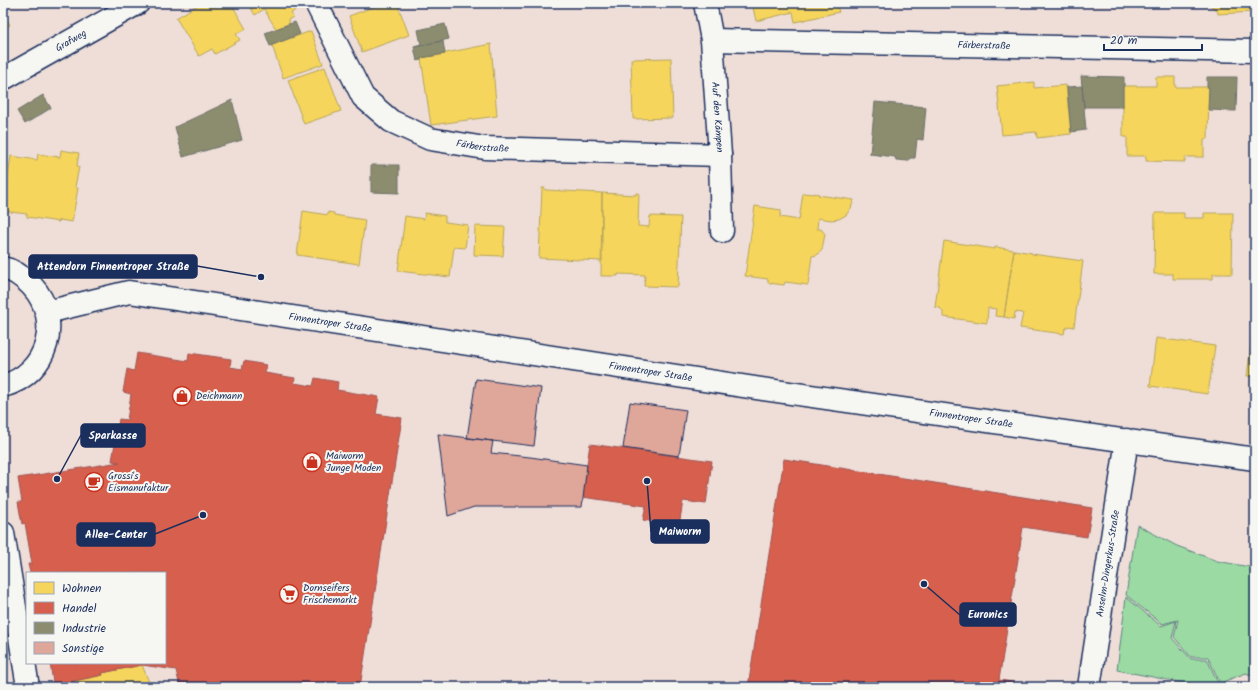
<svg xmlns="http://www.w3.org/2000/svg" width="1258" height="690" font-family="Kalam,sans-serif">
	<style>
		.green { fill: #9bdaa2; stroke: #5b8480 }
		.homes { fill: #f6d55c; stroke: #b4a35d }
		.shops { fill: #d6604d; stroke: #9e5152 }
		.industry { fill: #8c8c6e; stroke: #6a7069 }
		.building { fill: #dfa69a; stroke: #1b2f5e }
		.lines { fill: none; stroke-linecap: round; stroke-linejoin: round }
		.street-casing { stroke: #1b2f5e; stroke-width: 25 }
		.secondary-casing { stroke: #1b2f5e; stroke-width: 25 }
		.street { stroke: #f6f6f2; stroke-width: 22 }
		.secondary { stroke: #f6f6f2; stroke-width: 22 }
		.labels { text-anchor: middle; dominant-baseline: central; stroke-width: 4; stroke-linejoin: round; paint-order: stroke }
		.street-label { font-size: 10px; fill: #1b2f5e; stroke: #f6f6f2 }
		.poi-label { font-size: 10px; fill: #1b2f5e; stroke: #f6f6f2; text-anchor: start }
		.leader { fill: none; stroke: #1b2f5e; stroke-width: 1.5 }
		.callout-dot { fill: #1b2f5e; stroke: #f6f6f2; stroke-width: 1.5 }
		.callout { fill: #1b2f5e; stroke: #1b2f5e; stroke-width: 1.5 }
		.callout-label { font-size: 11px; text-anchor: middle; font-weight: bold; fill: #fff }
	</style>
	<rect width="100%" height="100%" fill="#efded8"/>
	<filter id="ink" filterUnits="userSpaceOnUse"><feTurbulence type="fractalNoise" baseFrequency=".025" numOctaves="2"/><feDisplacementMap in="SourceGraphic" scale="8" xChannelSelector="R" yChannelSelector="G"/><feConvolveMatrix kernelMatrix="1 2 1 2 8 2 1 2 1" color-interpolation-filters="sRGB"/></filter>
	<g filter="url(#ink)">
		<!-- green -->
		<path class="green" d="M1137,525L1177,546L1217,561L1255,568V677L1246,673L1220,683L1208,657H1191L1174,637L1178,620L1162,624L1126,595Z
			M1126,597L1161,626L1176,621L1172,638L1191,659H1207L1218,683L1204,687L1117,670Z"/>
		<!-- homes -->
		<path class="homes" d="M201,3H231L246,29L236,34L240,40L215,54L212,49L199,56L176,18Z
			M248,3H295L299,8L291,13L293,17L288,20L290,23L276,29L264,9L255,15Z
			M384,3H397L409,35L362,52L349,16Z
			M752,3H836L839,12L795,22L793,12L756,21Z
			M1208,3H1255V12L1218,14V12Z
			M3,12L10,25L3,29Z
			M311,31L323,64L283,78L272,45Z
			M491,44L497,116L431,125L421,58Z
			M671,58L673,118L633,119L631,59Z
			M325,67L341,111L304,124L288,80Z
			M1156,77H1175V87H1209L1208,139H1204V157H1185V162L1146,161V156H1127V137H1123V86H1156Z
			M1034,82V88L1066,85L1071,134L1037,138L1036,132L1002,135L997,86Z
			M61,150L79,153L77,166L79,167L75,187L78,188L72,222L59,220V222L27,217V214L3,211L11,156L37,160L38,154L60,157Z
			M542,188H545V190L602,193V261L539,258Z
			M602,193L636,195V193H639L638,226L649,227L650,216L681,217L678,287L644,286L645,275L618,274V276H601Z
			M803,193L814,194V193L819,194L818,195L854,200L851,208L846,215L839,219L831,220L818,218L817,229H821L825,234L822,250L817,255L812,256L808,285L785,282L784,285L768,283V279L745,276L755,206L781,210L780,217L799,220Z
			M303,211L328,215V212L334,213V215L365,220L359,264L297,255Z
			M425,213L445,216V222L468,225L465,248L454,247L450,277L398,271L405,216L424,219Z
			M1155,213H1184V218H1204V213H1233L1232,274H1213V279H1173V274H1154Z
			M475,226L505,227L503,256L474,255Z
			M944,241L995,249V247L1014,250L1004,317L995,316L996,309L988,308L987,323L943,317V312L940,308L935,307Z
			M1014,250L1032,253V254L1083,261L1074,327L1069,326L1065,329L1064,334L1020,328L1023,313L1015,312L1014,319L1004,317Z
			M1253,329H1255V377L1247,376Z
			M1156,338L1215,346L1208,394L1150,386Z
			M142,665L151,687H123L122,683L110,685L111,687H55V685L103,675L102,673Z"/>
		<!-- shops -->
		<path class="shops" d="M137,353L188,361L189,353L231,359L230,367L242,369L244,361L266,365L265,373L295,378L294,383L313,386L315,378L338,382L337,390L379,397L376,414L402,418L360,687H180L176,670L142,665L102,673L103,675L55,685V683H53L50,663H165V573H30L28,564H32L25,523L22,524L18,502H22L18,478L120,462L112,461L119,419L127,420L131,394L123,392L127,369L134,371Z
			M590,444L712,461L706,504L683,501L679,526L643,520L646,506L582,497Z
			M784,459L1092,508L1087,537L1023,527L999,680L1044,687H748Z"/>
		<!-- industry -->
		<path class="industry" d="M295,22L300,34L270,46L265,33Z
			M445,24L449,39L414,47V46L421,44L418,30Z
			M443,41L445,54L421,58V60L417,61L414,47Z
			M1081,76L1124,77V86H1123V107H1084Z
			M1207,77H1237L1236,111L1208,110L1209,87H1207Z
			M1082,86L1086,130L1071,132L1067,87Z
			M43,95L51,108L25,124L17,111Z
			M232,100L242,140L183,157L175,127Z
			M875,102L926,107L923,140L917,139L915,158H910L908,161L896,160L895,157L870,154Z
			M371,165H399V193L371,192Z"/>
		<!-- building -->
		<path class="building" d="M476,379L541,388L534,446L467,438Z
			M630,402L686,410L679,456L623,448Z
			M438,434L493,441L491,453L530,457L587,465L582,507H474L448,516Z"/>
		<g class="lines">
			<!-- street casing -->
			<g class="street-casing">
				<g id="street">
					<path id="s1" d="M316,3L363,97L391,121L430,139L485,148L720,155"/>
					<path id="s2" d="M705,3L712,40L720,155L722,231"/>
					<path id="s3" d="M712,40L1255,51"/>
					<path id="s4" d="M3,79L138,3"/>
					<path id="s5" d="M1089,687L1127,440"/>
				</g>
			</g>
			<!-- secondary casing -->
			<g class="secondary-casing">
				<g id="secondary">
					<path d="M3,268C14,270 24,278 32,286C63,320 48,374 3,386"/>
					<path id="s6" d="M47,312L129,292L762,389L1255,459"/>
					<path d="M3,533L28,687"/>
				</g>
			</g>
			<!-- street -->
			<use href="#street" class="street"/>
			<!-- secondary -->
			<use href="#secondary" class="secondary"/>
		</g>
	</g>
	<!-- icons -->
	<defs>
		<g id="shop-ring" transform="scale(1)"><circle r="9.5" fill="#f6f6f2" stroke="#c8321e" stroke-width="1.5"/><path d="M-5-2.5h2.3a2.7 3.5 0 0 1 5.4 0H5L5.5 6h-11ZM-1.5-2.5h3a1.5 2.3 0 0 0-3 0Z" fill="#c8321e"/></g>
		<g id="cafe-ring" transform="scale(1)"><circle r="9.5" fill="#f6f6f2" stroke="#c8321e" stroke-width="1.5"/><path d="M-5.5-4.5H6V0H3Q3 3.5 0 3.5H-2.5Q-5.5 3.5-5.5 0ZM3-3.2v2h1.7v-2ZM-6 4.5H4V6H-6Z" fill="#c8321e"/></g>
		<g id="supermarket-ring" transform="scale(1)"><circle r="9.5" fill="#f6f6f2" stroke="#c8321e" stroke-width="1.5"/><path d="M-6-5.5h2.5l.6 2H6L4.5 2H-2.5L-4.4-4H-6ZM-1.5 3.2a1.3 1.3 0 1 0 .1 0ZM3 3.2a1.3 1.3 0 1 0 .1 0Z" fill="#c8321e"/></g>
	</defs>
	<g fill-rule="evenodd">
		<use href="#shop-ring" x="182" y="396"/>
		<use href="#shop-ring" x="312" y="462"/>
		<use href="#cafe-ring" x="94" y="482"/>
		<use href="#supermarket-ring" x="289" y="594"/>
	</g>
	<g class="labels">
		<!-- street labels -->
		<g class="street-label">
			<text stroke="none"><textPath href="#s4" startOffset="78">Grafweg</textPath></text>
			<text stroke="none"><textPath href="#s3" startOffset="272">Färberstraße</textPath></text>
			<text stroke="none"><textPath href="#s2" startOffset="115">Auf den Kämpen</textPath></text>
			<text stroke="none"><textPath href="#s1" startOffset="238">Färberstraße</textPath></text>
			<text stroke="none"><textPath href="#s6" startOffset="288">Finnentroper Straße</textPath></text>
			<text stroke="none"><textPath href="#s6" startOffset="612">Finnentroper Straße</textPath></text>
			<text stroke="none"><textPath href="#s6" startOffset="936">Finnentroper Straße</textPath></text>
			<text stroke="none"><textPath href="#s5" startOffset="125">Anselm-Dingerkus-Straße</textPath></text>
		</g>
		<!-- poi labels -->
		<g class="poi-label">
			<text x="196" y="396">Deichmann</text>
			<text x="326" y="456">Maiworm<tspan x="326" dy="12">Junge Moden</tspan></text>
			<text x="108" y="476">Grossi's<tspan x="108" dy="12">Eismanufaktur</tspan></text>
			<text x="303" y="588">Dornseifers<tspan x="303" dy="12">Frischemarkt</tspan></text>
		</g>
	</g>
	<!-- callouts -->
	<path class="leader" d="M261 277L197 266M57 479L81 435M647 481L651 532M203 515L155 534M924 584L960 615"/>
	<g class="callout-dot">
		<circle cx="261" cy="277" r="4"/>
		<circle cx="57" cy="479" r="4"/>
		<circle cx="647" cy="481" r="4"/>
		<circle cx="203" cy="515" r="4"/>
		<circle cx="924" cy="584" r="4"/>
	</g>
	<g class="callout">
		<rect x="29" y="255" width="168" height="23" rx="4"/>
		<rect x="81" y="424" width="64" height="23" rx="4"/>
		<rect x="651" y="520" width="58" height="23" rx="4"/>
		<rect x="77" y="523" width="78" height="23" rx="4"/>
		<rect x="960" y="603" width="56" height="23" rx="4"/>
	</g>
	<g class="callout-label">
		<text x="113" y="270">Attendorn Finnentroper Straße</text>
		<text x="113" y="439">Sparkasse</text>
		<text x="680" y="535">Maiworm</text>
		<text x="116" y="538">Allee-Center</text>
		<text x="988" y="618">Euronics</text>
	</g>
	<!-- margin -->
	<rect width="1258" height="690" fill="none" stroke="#f6f6f2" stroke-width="16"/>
	<rect x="8" y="8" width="1242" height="674" fill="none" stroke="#1b2f5e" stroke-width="1.5" filter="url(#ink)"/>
	<!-- legend -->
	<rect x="26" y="572" width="140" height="92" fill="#f6f6f2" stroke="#9ea6b7"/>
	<rect x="34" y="582" width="20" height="12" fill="#f6d55c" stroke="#9ea6b7"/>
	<text x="62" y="592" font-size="12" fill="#1b2f5e">Wohnen</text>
	<rect x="34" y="602" width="20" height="12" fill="#d6604d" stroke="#9ea6b7"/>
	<text x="62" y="612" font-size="12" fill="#1b2f5e">Handel</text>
	<rect x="34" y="622" width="20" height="12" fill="#8c8c6e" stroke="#9ea6b7"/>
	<text x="62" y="632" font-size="12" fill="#1b2f5e">Industrie</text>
	<rect x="34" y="642" width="20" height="12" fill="#dfa69a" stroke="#9ea6b7"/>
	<text x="62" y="652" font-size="12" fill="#1b2f5e">Sonstige</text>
	<!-- scale -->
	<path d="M1104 44v6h98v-6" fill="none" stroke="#1b2f5e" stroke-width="2"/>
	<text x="1110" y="44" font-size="12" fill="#1b2f5e" stroke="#f6f6f2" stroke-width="3" paint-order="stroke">20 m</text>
</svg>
